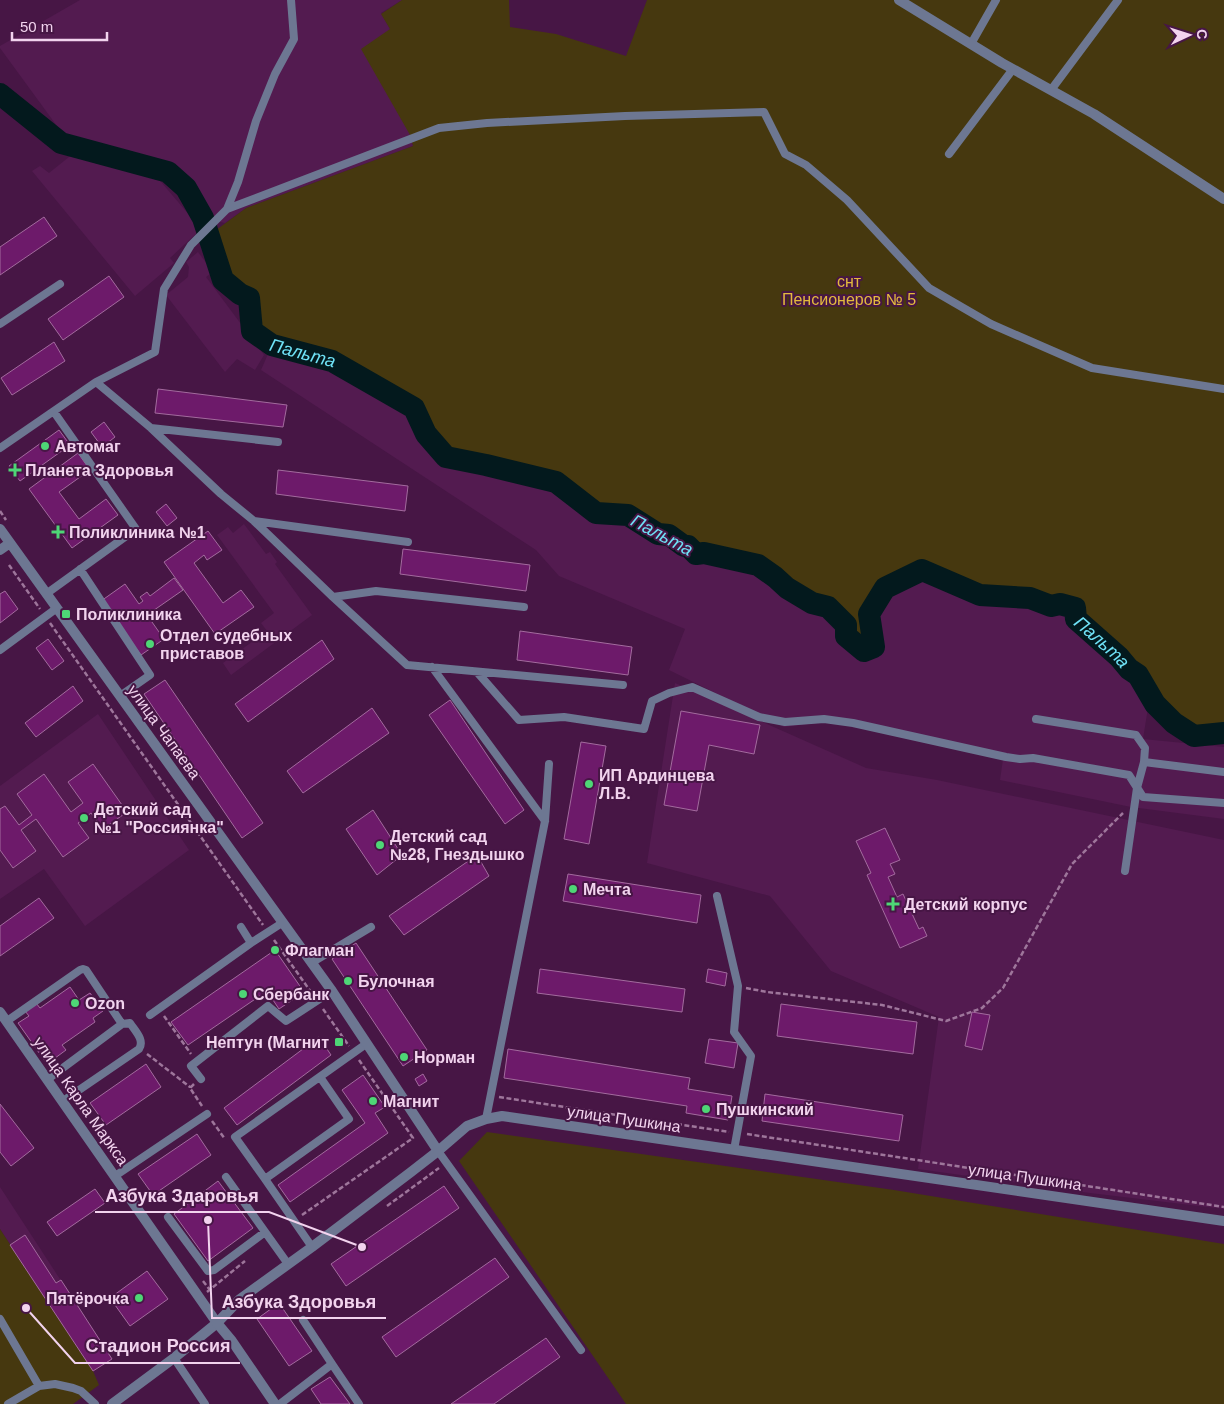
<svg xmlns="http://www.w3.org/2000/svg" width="1224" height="1404" font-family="Arial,sans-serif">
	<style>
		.built { fill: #531b50 }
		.green { fill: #46380f }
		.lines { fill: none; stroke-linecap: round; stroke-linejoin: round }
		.river { stroke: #03191d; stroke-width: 22 }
		.building { fill: #6d1a6a; stroke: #a36b9e }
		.path { stroke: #9e769b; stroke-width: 2.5; stroke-dasharray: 5 2.5; stroke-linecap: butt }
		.service { stroke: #6d7792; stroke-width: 8 }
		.minor { stroke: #6d7792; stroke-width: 10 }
		.tertiary { stroke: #6d7792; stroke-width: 10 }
		.poi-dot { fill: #4ed676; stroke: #471645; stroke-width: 2 }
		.labels { text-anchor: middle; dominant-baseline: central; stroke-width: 4; stroke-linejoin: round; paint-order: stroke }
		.park-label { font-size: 16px; fill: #e3ba3e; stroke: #471645 }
		.poi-label { font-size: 16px; font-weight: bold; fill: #f2d3ee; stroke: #471645; text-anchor: start }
		.street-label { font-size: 16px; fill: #f2d3ee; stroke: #471645 }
		.water-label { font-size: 18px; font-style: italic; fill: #6fe2f6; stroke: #471645 }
		.leader { fill: none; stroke: #f2d3ee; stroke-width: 2 }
		.callout-dot { fill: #f2d3ee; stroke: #471645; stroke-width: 2 }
		.callout-label { font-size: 18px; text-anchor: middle; font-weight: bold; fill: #f2d3ee; stroke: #471645; stroke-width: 4; stroke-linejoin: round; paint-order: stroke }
	</style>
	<rect width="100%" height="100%" fill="#471645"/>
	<!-- built -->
	<path class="built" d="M80,0H402L381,13L390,29L413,146L246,208L225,223L207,219L180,174L157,160L65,137L0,48V46Z
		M74,153L156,176L201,229L170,258L174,263L135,296L32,171L40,166L49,173Z
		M198,252L213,272L206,277L264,355L255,370L237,359L225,372L166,295L188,277L189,267L186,262Z
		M272,345L332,361L414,408L426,434L446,457L486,465L556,482L596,513L628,515L658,534L669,535L684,546H688L696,554L704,553L758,565L775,577L787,588L812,603L828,607L846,625L874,647L869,614L885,588L922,570L980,595L1030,598L1051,606L1060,604L1075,608L1129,669L1138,675L1150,695L1143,739L1224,747V819L1131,807L1000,780L1003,759L871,729L825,722L784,727L669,670L685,629L559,576L536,550L261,370Z
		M244,524L266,554L270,552L277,562L275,564L312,615L231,675L223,663L267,631L261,623L274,613L217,535L228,527L233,533Z
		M675,683L866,768L937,780L1224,840V1209L1090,1193L918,1169L939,1017L831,971L770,896L647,863Z
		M98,714L189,850L85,926L44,869L0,899V786Z
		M0,1187L112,1359L93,1371L0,1229Z"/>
	<!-- green -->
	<path class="green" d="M402,0H509L510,27L556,34L626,56L647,0H1224V733L1194,736L1174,723L1155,704L1138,675L1129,669L1119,657L1076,619L1075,608L1060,604L1051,606L1030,598L980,595L922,570L885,588L869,614L874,647L864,651L846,636L845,625L828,607L812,603L787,588L775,577L758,565L705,553L696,554L689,546H684L669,535L658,534L628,515L596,513L556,482L486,465L446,457L426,434L414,408L332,361L272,345L252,331L249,298L240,294L223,280L208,236L246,208L413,146L410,135L361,49L390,29L381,14Z
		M487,1132L894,1190L1224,1244V1404H626L459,1161Z
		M0,1229L93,1371L99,1385L73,1404H0Z"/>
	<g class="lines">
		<!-- river -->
		<path class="river" id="s1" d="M0,94L61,143L168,172L186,188L203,218L223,280L240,294L249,298L252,331L272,345L332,361L414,408L426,434L446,457L486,465L556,482L596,513L628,515L658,534L669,535L684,546H688L696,554L704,553L758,565L775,577L787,588L812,603L828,607L846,625V636L864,651L874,647L869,614L885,588L922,570L980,595L1030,598L1051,606L1060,604L1075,608L1076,619L1119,657L1129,669L1138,675L1155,704L1174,723L1194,736L1224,733"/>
	</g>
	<!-- building -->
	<path class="building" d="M44,217L57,236L0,275V247Z
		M109,276L124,297L63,340L48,319Z
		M54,342L65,361L12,395L1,378Z
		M158,389L287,405L283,427L155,413Z
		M104,422L115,437L102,447L91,432Z
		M59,430L70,445L20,481L9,466Z
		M78,453L90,470L59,492L79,519L106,499L118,515L72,548L29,489Z
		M278,470L408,486L405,511L276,494Z
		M166,504L177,518L167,526L156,512Z
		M208,531L222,550L207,560L204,555L194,563L223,603L241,590L254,607L215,634L164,562Z
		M403,549L530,565L526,591L400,574Z
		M174,578L183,590L147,615L164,639L141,655L101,601L125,584L139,604L143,601L140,597L147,592L150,596Z
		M5,591L18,609L0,623V594Z
		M520,631L632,647L628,675L517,660Z
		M48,639L64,661L52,670L36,648Z
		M322,640L334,659L248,722L235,704Z
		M165,680L263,823L242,838L144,694Z
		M73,686L83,701L36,737L25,723Z
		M450,700L524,810L505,824L429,715Z
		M372,708L389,733L303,793L287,771Z
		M681,711L760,725L754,754L709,745L697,811L664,805Z
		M581,742L606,746L589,844L564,839Z
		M93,764L127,812L103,829L91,813L78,823L89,838L63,857L36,819L21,830L36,851L13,868L0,850V809L5,806L19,825L32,815L17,794L44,774L71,812L83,803L68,782Z
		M373,810L402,855L377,875L346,829Z
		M885,828L900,860L890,864L895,874L888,877L897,897L903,894L919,929L923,927L927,936L900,948L867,875L871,873L856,841Z
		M477,855L489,876L404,935L389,916Z
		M568,874L701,895L697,923L563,901Z
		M39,898L54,918L0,956V926Z
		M356,943L427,1050L403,1066L332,959Z
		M275,950L304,992L279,1009L267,991L188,1045L171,1022Z
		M540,969L685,989L682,1012L537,993Z
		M708,969L727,973L725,986L706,982Z
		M70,987L79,1000L90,993L103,1011L93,1018L95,1022L62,1045L66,1050L47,1064L18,1023L29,1016L25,1011L36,1003L40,1008Z
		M781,1004L917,1022L913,1054L777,1036Z
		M972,1012L990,1015L982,1050L965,1046Z
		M319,1037L331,1055L237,1125L224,1108Z
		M709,1039L738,1043L734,1068L705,1063Z
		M508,1049L690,1078L688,1089L732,1096L728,1120L686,1113L687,1106L504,1078Z
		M146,1064L161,1087L106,1125L90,1103Z
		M423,1074L427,1081L419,1086L415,1079Z
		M363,1075L385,1107L375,1113L388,1133L290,1202L278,1185L365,1123L342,1090Z
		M765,1094L903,1115L899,1141L762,1121Z
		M0,1104L34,1148L11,1166L0,1152Z
		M197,1134L211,1155L153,1195L138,1174Z
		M218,1181L253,1228L208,1261L174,1214Z
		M444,1186L459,1208L346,1286L331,1264Z
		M95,1189L105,1203L57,1236L47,1222Z
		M25,1235L56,1283L61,1280L112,1359L93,1371L10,1245Z
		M495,1258L509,1277L396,1357L382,1337Z
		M147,1271L168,1299L130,1326L110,1298Z
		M279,1303L312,1351L289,1366L257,1319Z
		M546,1338L560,1357L494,1404H451Z
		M330,1377L350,1404H321L311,1389Z"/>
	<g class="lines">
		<!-- path -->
		<path class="path" d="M0,511L6,520
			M9,565L40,609
			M50,623L263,925
			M274,940L311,992
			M746,988L767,992L882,1005L946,1021L982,1008L1003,988L1072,864L1123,813
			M323,1009L349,1046
			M164,1016L191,1054
			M147,1054L190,1087
			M194,1084L190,1088L202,1106
			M499,1097L729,1132
			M212,1121L225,1139
			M747,1134L1224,1207
			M387,1206L439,1168
			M302,1215L413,1138L359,1060
			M203,1281L210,1290
			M207,1292L245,1261"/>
		<!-- service -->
		<path class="service" d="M971,44L996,0
			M1051,90L1118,0
			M949,154L1013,69
			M227,209L238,182L256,121L275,74L294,39L291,0
			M0,324L60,284
			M96,382L155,352L164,289L191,245L227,209L439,128L487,123L625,116L764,112L785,154L806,165L847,200L929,288L991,324L1092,368L1224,389
			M151,428L221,494L254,521L408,542
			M0,448L96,382L151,428L278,442
			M254,521L333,597L376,591L524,607
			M80,569L150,675L120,696
			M46,594L136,529L54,412
			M333,597L407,665L623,685
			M0,650L57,608
			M432,667L545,821
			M477,672L519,720L564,717L644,729L652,701L669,693L692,687L759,717L785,722L824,719L853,723L1006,757L1020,759L1033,758L1129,775L1143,797L1224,803
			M1036,719L1136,735L1145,748L1144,762L1137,788L1125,871
			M1144,762L1224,772
			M717,896L738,986L734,1032L751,1056L734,1150
			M241,927L251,943L282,923
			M311,963L371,927
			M150,1015L251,943
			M7,1021L80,970L83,969L86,970L122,1024L48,1079
			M320,1077L349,1119L265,1179L235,1137L366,1044
			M201,1079L191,1066L268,1006L286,1021L332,991
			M63,1101L139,1049C145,1040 135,1031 130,1023L122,1024
			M486,1119L545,821L549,764
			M438,1151L581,1350
			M115,1176L207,1114
			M226,1177L288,1264
			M265,1179L312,1247
			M168,1217L208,1271L214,1270L265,1232
			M0,1319L39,1386
			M174,1358L205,1404
			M332,1364L359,1404
			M8,1404L39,1386L55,1384L73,1388L81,1391L95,1404
			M280,1404L332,1364L303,1320"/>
		<!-- minor -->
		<path class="minor" d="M899,0L1002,63L1094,114L1224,199
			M0,1012L217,1323L174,1358L112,1404"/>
		<!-- tertiary -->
		<path class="tertiary" d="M0,529L332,991L438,1151
			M0,550L10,543
			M275,1404L232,1341L217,1323L240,1299L312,1247L411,1172L438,1151L467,1126L486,1119L502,1116L1224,1221"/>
	</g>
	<!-- markers -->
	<g class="poi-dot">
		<circle cx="45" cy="446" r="5"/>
		<path d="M12.5 462.5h5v5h5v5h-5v5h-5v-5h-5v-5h5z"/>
		<path d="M55.5 524.5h5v5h5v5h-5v5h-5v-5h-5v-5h5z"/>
		<rect x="61" y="609" width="10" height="10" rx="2.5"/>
		<circle cx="150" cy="644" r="5"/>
		<circle cx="589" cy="784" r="5"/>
		<circle cx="84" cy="818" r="5"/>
		<circle cx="380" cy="845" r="5"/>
		<circle cx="573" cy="889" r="5"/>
		<path d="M890.5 896.5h5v5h5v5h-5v5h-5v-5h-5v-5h5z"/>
		<circle cx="275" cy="950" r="5"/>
		<circle cx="348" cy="981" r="5"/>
		<circle cx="243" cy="994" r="5"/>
		<circle cx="75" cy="1003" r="5"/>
		<rect x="334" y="1037" width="10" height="10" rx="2.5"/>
		<circle cx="404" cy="1057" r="5"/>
		<circle cx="373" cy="1101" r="5"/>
		<circle cx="706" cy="1109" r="5"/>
		<circle cx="139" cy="1298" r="5"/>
	</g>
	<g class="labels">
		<!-- park labels -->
		<g class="park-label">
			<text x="849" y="281">снт<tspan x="849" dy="18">Пенсионеров № 5</tspan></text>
		</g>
		<!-- poi labels -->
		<g class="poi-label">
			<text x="55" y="446">Автомаг</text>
			<text x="25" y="470">Планета Здоровья</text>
			<text x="69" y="532">Поликлиника №1</text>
			<text x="76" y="614">Поликлиника</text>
			<text x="160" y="635">Отдел судебных<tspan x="160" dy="18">приставов</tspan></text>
			<text x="599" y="775">ИП Ардинцева<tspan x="599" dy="18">Л.В.</tspan></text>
			<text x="94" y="809">Детский сад<tspan x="94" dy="18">№1 "Россиянка"</tspan></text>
			<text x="390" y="836">Детский сад<tspan x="390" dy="18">№28, Гнездышко</tspan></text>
			<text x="583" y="889">Мечта</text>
			<text x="904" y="904">Детский корпус</text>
			<text x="285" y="950">Флагман</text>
			<text x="358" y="981">Булочная</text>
			<text x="253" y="994">Сбербанк</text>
			<text x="85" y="1003">Ozon</text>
			<text x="329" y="1042" text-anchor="end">Нептун (Магнит</text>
			<text x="414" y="1057">Норман</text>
			<text x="383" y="1101">Магнит</text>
			<text x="716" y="1109">Пушкинский</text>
			<text x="129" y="1298" text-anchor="end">Пятёрочка</text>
		</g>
		<!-- street labels -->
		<g class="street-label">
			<text transform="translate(164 732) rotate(54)">улица Чапаева</text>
			<text transform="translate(81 1101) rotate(55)">улица Карла Маркса</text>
			<text transform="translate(624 1119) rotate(8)">улица Пушкина</text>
			<text transform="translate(1025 1177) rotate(8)">улица Пушкина</text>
		</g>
		<!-- water labels -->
		<g class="water-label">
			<text stroke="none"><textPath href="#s1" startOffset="434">Пальта</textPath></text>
			<text transform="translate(662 535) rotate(28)">Пальта</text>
			<text stroke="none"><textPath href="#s1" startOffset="1422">Пальта</textPath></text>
		</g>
	</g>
	<!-- callouts -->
	<path class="leader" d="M362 1247L269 1212H95M208 1220L212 1318H386M26 1308L75 1363H240"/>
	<g class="callout-dot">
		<circle cx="362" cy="1247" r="5"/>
		<circle cx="208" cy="1220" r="5"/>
		<circle cx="26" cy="1308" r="5"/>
	</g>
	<g class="callout-label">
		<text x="182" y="1202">Азбука Здаровья</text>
		<text x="299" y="1308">Азбука Здоровья</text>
		<text x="158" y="1352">Стадион Россия</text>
	</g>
	<!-- north arrow -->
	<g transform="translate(1189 35) rotate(86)" stroke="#471645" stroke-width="4" paint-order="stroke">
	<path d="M0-4L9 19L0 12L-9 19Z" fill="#f2d3ee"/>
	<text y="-8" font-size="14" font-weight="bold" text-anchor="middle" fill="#f2d3ee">С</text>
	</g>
	<!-- scale -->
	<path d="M12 32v8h95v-8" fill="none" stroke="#f2d3ee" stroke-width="2.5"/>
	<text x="20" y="32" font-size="15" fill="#f2d3ee" stroke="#471645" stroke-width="4" paint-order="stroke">50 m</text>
</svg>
